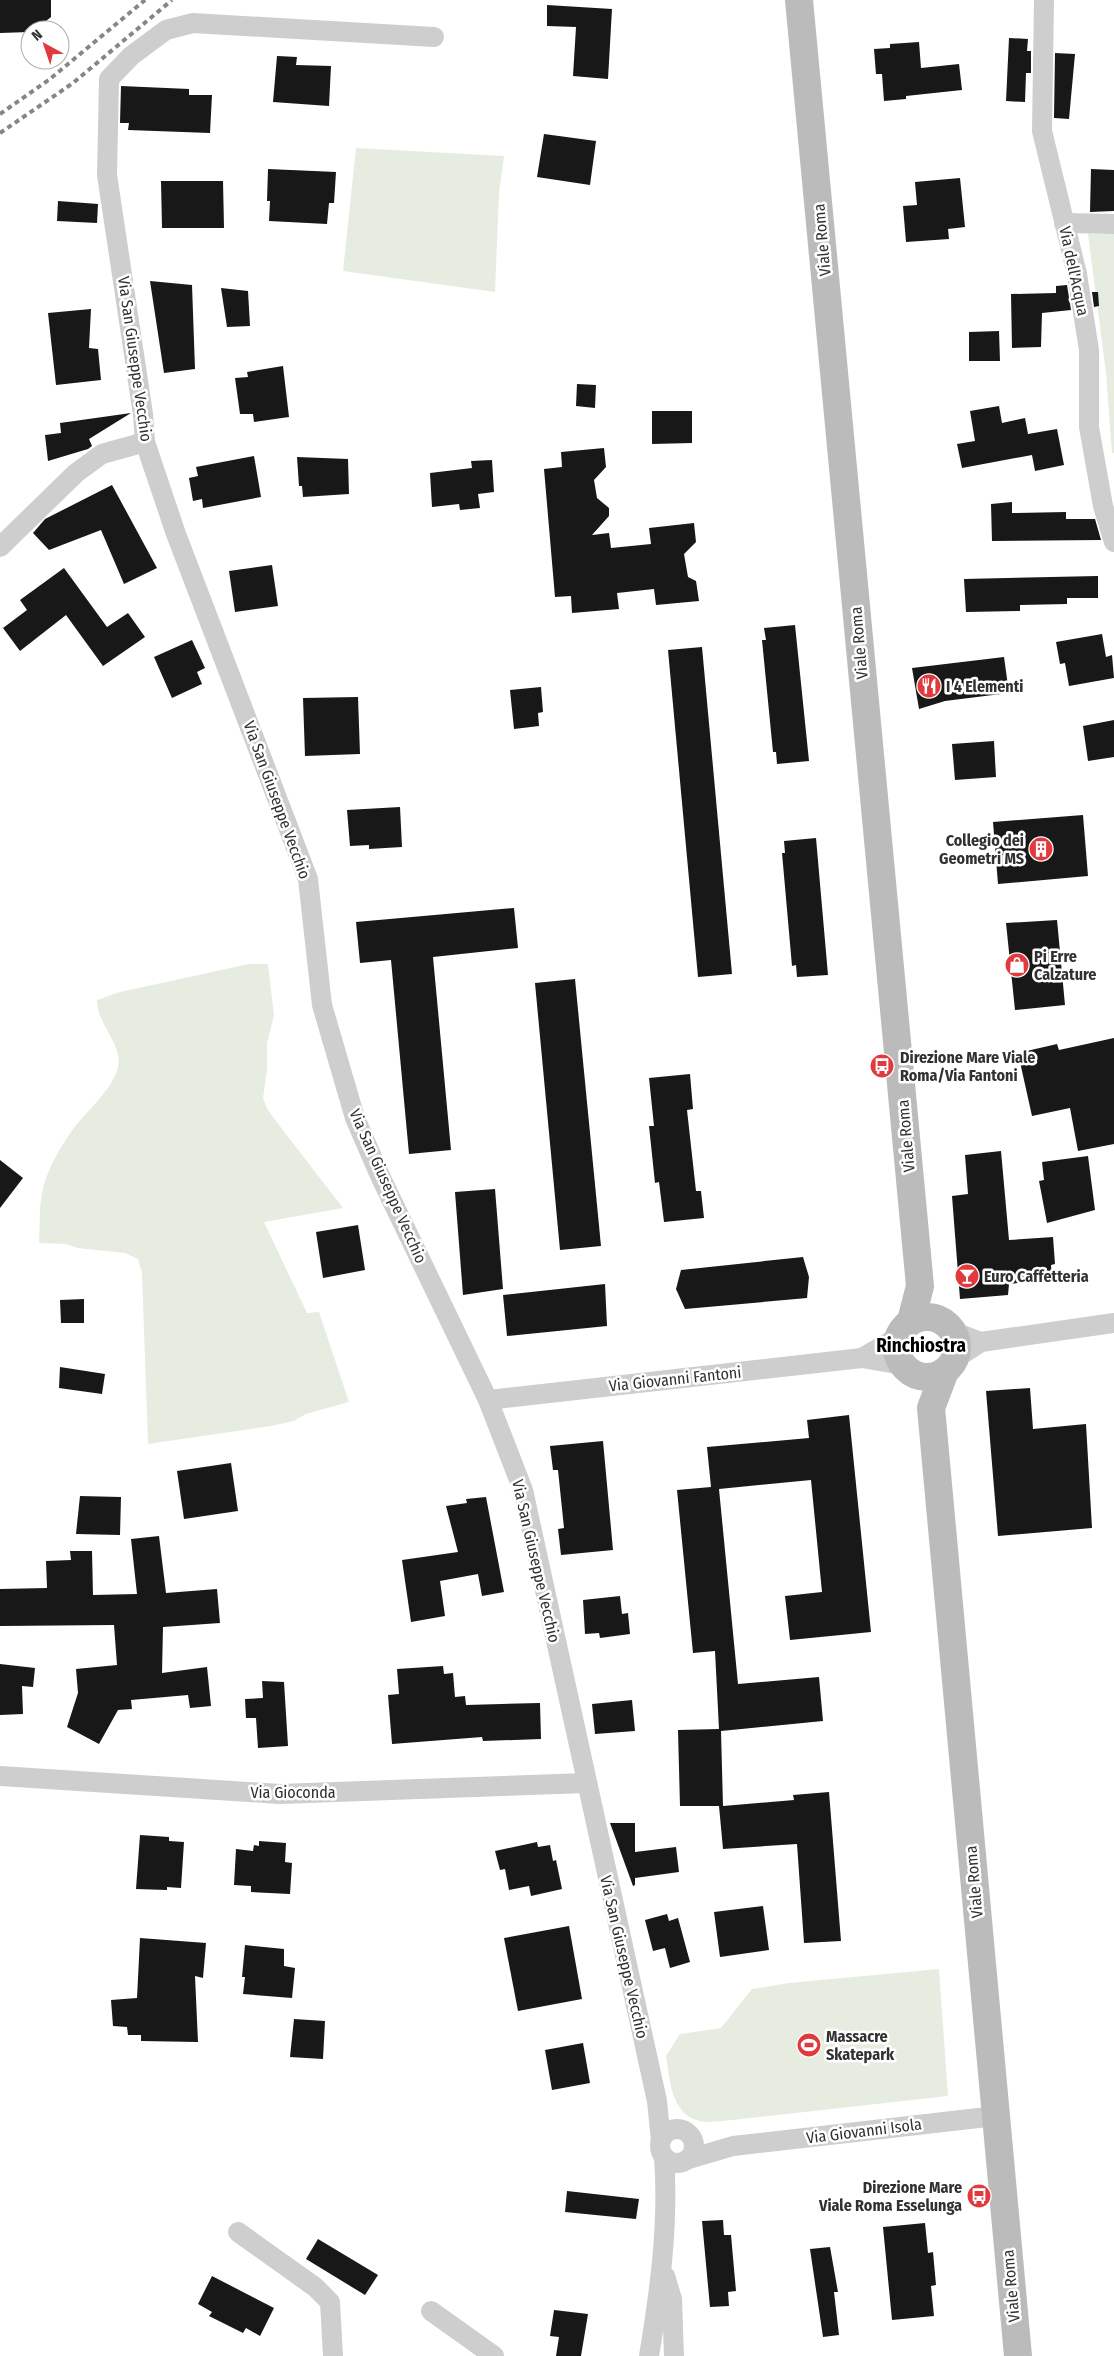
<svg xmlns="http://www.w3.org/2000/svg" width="1114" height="2356" viewBox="0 0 1114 2356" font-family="'Fira Sans Condensed',sans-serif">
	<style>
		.green { fill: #e6ede0 }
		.building { fill: #181818 }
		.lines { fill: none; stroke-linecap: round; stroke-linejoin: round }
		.street { stroke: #cecece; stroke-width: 20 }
		.secondary { stroke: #bbb; stroke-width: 28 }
		.rail { stroke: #868686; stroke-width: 4; stroke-dasharray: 5 4; stroke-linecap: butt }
		.labels { text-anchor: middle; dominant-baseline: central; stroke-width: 5; stroke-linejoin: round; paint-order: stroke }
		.street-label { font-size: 16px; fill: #313131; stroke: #fff }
		.poi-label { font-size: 16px; font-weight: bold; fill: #313131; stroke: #fff; text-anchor: start }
		.quarter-label { font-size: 19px; font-weight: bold; fill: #000; stroke: #fff }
	</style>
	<rect width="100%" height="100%" fill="#fff"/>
	<!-- green -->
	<g class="green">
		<path d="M356 148 504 156 499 192 495 292 343 271Z"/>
		<path d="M1088 234H1114V453H1112L1106 373Z"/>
		<path d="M249 964H268L274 1016 267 1043V1070L263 1098 268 1110 279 1125 343 1208 264 1222 307 1313 319 1312 349 1402 306 1414 294 1421 271 1426 148 1444 142 1273 138 1259 125 1253 78 1248 66 1244 39 1243C40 1227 39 1209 42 1193 46 1172 59 1149 71 1132 84 1113 113 1090 118 1067 123 1044 97 1025 97 1000L120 992Z"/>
		<path d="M939 1969 948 2096 723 2121C716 2121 707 2123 700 2121 671 2115 670 2080 666 2056L680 2034 721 2028 752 1989 789 1983Z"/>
	</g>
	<!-- building -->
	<g class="building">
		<path d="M0 0H51V17L35 30H30V32L0 33Z"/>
		<path d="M547 5 612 9 608 79 573 76 576 27 547 26Z"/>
		<path d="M1009 38 1028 39 1027 51H1031V73H1026L1025 102 1006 101Z"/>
		<path d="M919 42 921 68 959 64 962 90 906 96V99L884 101 882 74H876L874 49 890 48V44Z"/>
		<path d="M1055 53 1075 54 1069 119 1054 118Z"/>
		<path d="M277 56 297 57 296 65 331 66 329 106 273 102Z"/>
		<path d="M121 86 189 89V95H212L210 133 128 130 129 123H120Z"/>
		<path d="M544 134 596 141 590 185 537 177Z"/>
		<path d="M268 169 336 172 334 203H329L327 224 269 221 270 201H267Z"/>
		<path d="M1091 169 1114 170V211L1090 212Z"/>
		<path d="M960 178 965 227 948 229 949 239 906 242 903 206 917 205 915 182Z"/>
		<path d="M161 181H223L224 228H162Z"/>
		<path d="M58 201 98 204 97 223 57 221Z"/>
		<path d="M150 281 192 285 195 369 164 373Z"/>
		<path d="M1067 285 1071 310 1042 313 1041 347 1012 348 1011 294 1056 293V286Z"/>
		<path d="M221 288 248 291 250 326 227 327Z"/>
		<path d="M1092 292H1098L1099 306 1094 307Z"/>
		<path d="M91 309 89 348 98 349 101 380 56 385 48 313Z"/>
		<path d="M999 331 1000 361H969V332Z"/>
		<path d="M283 366 289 417 254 422 253 414H240L235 378 248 377 247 372Z"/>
		<path d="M577 384 596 385 595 408 576 406Z"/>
		<path d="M999 406 1002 423 1025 418 1028 434 1057 429 1064 465 1035 471 1032 455 962 468 957 444 975 441 970 411Z"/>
		<path d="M652 411H692V443L652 444Z"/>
		<path d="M131 413 89 439 92 446 88 449 48 461 45 435 61 433 60 423Z"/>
		<path d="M604 448 606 467 594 480 597 498 609 508V516L592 535 609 533 611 548 651 544 649 528 694 523 696 542 684 554 688 577 696 581 699 601 656 605 654 589 617 593 619 609 572 613 571 596 555 597 544 469 562 467 561 452Z"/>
		<path d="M254 456 261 497 203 508 202 499 193 501 189 478 198 476 196 467Z"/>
		<path d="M297 457 348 459 349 494 303 497 302 486H299Z"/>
		<path d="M492 460 494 492 478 494 480 508 460 510 459 504 432 507 430 473 472 468 471 461Z"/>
		<path d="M112 485 157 568 124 584 101 530 49 550 33 533 45 519Z"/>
		<path d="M1012 502V513L1066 512V519H1095L1101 540 992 541 991 504Z"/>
		<path d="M272 565 278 606 235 612 229 571Z"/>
		<path d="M64 568 107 627 128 613 145 637 103 666 66 615 20 651 3 628 27 610 20 600Z"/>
		<path d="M1098 576V598H1067V604L1020 605V611L966 612 964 579Z"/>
		<path d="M795 625 809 761 777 764 776 752H773L762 640H766L764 628Z"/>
		<path d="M1102 634 1106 657 1112 655 1114 678 1069 686 1065 663 1060 664 1056 642Z"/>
		<path d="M192 640 205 668 197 672 202 684 172 698 154 657Z"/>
		<path d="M702 647 732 974 698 977 668 650Z"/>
		<path d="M1004 657 1009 693 945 701 919 709 912 668Z"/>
		<path d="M541 687 543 712 538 713 539 726 514 729 510 690Z"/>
		<path d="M358 697 360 754 305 756 303 698Z"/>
		<path d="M1114 720V757L1088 761 1083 726Z"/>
		<path d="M994 741 996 777 955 780 952 744Z"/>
		<path d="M400 807 402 847 369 849V845L350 846 347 810Z"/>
		<path d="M1083 815 1088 876 998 884 993 822Z"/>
		<path d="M816 838 828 975 797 977 796 965 792 966 782 853H785L784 841Z"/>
		<path d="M514 908 518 948 433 957 451 1150 409 1154 391 960 360 963 356 922Z"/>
		<path d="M1057 920 1065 1005 1015 1010 1006 923Z"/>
		<path d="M575 979 601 1246 560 1250 535 983Z"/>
		<path d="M1114 1038V1144L1078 1151 1070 1108 1032 1116 1018 1053 1057 1044 1059 1050Z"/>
		<path d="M690 1074 693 1109 687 1110 696 1191H701L704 1218 664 1222 659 1182 655 1183 649 1126H654L649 1078Z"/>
		<path d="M1001 1151 1009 1240 1053 1237 1055 1264 1051 1265 1052 1279 1009 1284 1008 1295 960 1299 952 1196 968 1194 965 1155Z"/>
		<path d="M1088 1156 1095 1210 1047 1223 1039 1181 1044 1180 1042 1162Z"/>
		<path d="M0 1160 23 1178 0 1208Z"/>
		<path d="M495 1189 503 1289 463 1295 455 1192Z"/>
		<path d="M358 1225 365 1270 323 1278 316 1232Z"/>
		<path d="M803 1257 809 1277 807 1298 685 1309 676 1289 681 1270Z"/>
		<path d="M605 1284 607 1326 507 1336 503 1295Z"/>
		<path d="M84 1299V1323H61L60 1300Z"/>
		<path d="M60 1367 105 1374 102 1394 59 1388Z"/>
		<path d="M1030 1388 1033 1429 1086 1424 1092 1528 998 1536 986 1391Z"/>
		<path d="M849 1415 871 1632 790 1640 785 1596 822 1592 811 1480 719 1489 738 1684 819 1677 823 1721 721 1731 723 1806 794 1800 793 1795 829 1792 841 1941 804 1943 797 1844 723 1849 719 1806H680L678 1730 719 1729 715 1651 693 1653 677 1490 711 1487 707 1447 809 1438 807 1420Z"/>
		<path d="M603 1441 613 1550 561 1555 558 1529 564 1528 558 1470H553L550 1446Z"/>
		<path d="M231 1463 238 1511 184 1519 177 1471Z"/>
		<path d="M80 1496 121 1497 120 1535 76 1534Z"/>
		<path d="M486 1497 504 1592 482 1596 478 1574 440 1581 445 1616 411 1622 402 1560 458 1552 446 1506 467 1503 466 1499Z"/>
		<path d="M159 1536 166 1593 217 1589 220 1623 163 1627 162 1673 207 1667 211 1706 190 1708 188 1695 131 1700 132 1709 118 1710 99 1744 67 1727 78 1693 76 1669 117 1665 114 1625 0 1626V1589L47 1588 46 1561 71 1560 70 1551H92L93 1595 137 1594 131 1539Z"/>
		<path d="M620 1596 622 1614 628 1613 630 1634 600 1638 599 1633 585 1634 583 1600Z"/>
		<path d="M0 1664 35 1668 33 1687 22 1686 23 1714 0 1715Z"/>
		<path d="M443 1666 444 1674 453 1673 455 1697 465 1696 466 1705 540 1703 541 1739 483 1741 482 1737 392 1744 388 1695 399 1694 397 1669Z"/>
		<path d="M262 1681 284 1682 288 1746 258 1748 256 1718H246L245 1699 263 1698Z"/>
		<path d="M632 1700 635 1731 595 1734 592 1704Z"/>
		<path d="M610 1823H635V1852L676 1847 679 1872 635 1878V1885L633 1886Z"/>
		<path d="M140 1835 169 1837V1841L184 1842 181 1888 167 1887V1890L136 1889Z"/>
		<path d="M259 1841 286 1843 285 1862 292 1863 290 1894 251 1892V1886L234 1885 236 1849 253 1851 254 1845 259 1846Z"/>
		<path d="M537 1842 538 1847 550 1845 553 1861 556 1860 562 1889 531 1896 529 1886 509 1890 505 1869 500 1870 495 1851Z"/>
		<path d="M763 1906 769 1950 720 1957 714 1912Z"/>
		<path d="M667 1914 669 1921 678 1918 690 1962 670 1968 665 1948 653 1951 645 1920Z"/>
		<path d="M569 1926 582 1999 518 2011 504 1938Z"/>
		<path d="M140 1938 206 1943 203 1978 195 1976 198 2042 141 2041V2035H128L127 2027 113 2026 111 2000 137 1998Z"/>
		<path d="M245 1945 284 1949V1966L295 1968 292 1998 243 1994 245 1977H242Z"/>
		<path d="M294 2019 325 2021 323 2059 290 2057Z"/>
		<path d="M583 2043 590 2083 552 2090 545 2050Z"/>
		<path d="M567 2191 639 2199 636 2219 565 2212Z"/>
		<path d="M723 2220 724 2235H731L736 2291 728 2292 729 2306 710 2307 702 2221Z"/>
		<path d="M925 2223 928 2253 933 2252 936 2285 931 2286 934 2316 892 2320 883 2227Z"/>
		<path d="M318 2239 378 2275 365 2295 306 2259Z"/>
		<path d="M830 2247 838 2292H834L839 2335 823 2337 810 2249Z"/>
		<path d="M212 2276 274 2308 260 2336 246 2328 243 2333 209 2316 212 2312 198 2304Z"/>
		<path d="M554 2310 588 2314 581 2356H556L559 2337 550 2336Z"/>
	</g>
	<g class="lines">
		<!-- street -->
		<g class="street">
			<path d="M1044 0 1042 131 1077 274 1089 350V427L1103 506 1114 542"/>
			<path d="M434 37 193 23 166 30 131 56 109 79 107 175 143 414 145 442 176 534 308 879 322 1005 355 1118 381 1178 488 1400 523 1490 657 2101 661 2141"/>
			<path d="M1064 223 1114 224"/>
			<path d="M0 547 76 473 102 454 145 442"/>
			<path d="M952 1331 981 1342"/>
			<path d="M862 1358 898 1337"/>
			<path d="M953 1360 981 1342 1114 1323"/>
			<path d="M488 1400 862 1358 902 1365"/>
			<path d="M0 1776 280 1794 586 1783"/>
			<circle cx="677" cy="2146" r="17"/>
			<path d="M689 2159 733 2146 996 2116"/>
			<path d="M238 2232 315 2287 330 2302 333 2356"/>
			<path d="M665 2276 672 2299 674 2356"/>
			<path d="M431 2311 494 2356"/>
			<path d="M649 2356C660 2289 669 2224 664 2156"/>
		</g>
		<!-- secondary -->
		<g class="secondary">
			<path d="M799 0 920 1286 911 1321"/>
			<circle cx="927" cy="1347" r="30"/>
			<path d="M945 1371 931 1408 1018 2356"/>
		</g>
		<!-- rail -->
		<g class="rail">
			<path d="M0 114 50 79 145 0"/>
			<path d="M0 133 73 83 172 0"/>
		</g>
	</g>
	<!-- icons -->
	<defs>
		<symbol id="restaurant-disc" viewBox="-11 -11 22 22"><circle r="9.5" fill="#e13a3e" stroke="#fff"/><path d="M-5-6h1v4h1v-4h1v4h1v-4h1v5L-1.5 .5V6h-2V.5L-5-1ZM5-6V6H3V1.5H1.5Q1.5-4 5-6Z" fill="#fff"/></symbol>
		<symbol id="building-disc" viewBox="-11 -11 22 22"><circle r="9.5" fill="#e13a3e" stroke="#fff"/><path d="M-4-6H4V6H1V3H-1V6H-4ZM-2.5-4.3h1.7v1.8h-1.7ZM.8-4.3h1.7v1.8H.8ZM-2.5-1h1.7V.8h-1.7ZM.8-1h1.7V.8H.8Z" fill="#fff"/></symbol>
		<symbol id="shop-disc" viewBox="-11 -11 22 22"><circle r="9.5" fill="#e13a3e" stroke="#fff"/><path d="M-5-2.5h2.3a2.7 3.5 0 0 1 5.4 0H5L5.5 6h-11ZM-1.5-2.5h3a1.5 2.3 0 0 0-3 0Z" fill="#fff"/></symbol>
		<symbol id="bus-disc" viewBox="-11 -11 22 22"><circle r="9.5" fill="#e13a3e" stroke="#fff"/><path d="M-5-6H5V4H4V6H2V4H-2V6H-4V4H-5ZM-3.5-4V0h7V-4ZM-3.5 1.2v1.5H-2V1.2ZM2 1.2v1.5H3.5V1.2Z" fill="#fff"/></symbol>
		<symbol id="bar-disc" viewBox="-11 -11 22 22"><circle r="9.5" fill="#e13a3e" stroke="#fff"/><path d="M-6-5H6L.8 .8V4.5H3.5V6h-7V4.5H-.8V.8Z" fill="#fff"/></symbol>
		<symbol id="stadium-disc" viewBox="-11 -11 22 22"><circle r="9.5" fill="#e13a3e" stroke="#fff"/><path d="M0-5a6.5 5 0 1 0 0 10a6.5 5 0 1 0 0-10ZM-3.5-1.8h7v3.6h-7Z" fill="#fff"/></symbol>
	</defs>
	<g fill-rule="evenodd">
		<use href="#restaurant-disc" x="915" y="672" width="28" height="28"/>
		<use href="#building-disc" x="1027" y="835" width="28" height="28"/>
		<use href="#shop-disc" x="1003" y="951" width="28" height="28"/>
		<use href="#bus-disc" x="868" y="1052" width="28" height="28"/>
		<use href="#bar-disc" x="953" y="1262" width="28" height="28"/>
		<use href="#stadium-disc" x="795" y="2031" width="28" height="28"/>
		<use href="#bus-disc" x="965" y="2182" width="28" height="28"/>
	</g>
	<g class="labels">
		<!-- street labels -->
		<g class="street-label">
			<text transform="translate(822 240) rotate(-95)">Viale Roma</text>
			<text transform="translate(1074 271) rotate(78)">Via dell'Acqua</text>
			<text transform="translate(135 359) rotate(82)">Via San Giuseppe Vecchio</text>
			<text transform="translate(859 643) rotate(-95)">Viale Roma</text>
			<text transform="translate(277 800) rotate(70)">Via San Giuseppe Vecchio</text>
			<text transform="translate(906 1136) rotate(-95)">Viale Roma</text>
			<text transform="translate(388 1186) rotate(66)">Via San Giuseppe Vecchio</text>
			<text transform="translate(675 1379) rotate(-6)">Via Giovanni Fantoni</text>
			<text transform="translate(536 1561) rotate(77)">Via San Giuseppe Vecchio</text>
			<text x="293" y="1792">Via Gioconda</text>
			<text transform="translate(974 1882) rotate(-95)">Viale Roma</text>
			<text transform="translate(624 1957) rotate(77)">Via San Giuseppe Vecchio</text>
			<text transform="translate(864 2131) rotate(-7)">Via Giovanni Isola</text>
			<text transform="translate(1011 2286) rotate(-95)">Viale Roma</text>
		</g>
		<!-- poi labels -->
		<g class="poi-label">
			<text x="946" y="686">I 4 Elementi</text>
			<text x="1024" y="840" text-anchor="end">Collegio dei<tspan x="1024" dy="18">Geometri MS</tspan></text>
			<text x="1034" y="956">Pi Erre<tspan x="1034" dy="18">Calzature</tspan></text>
			<text x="900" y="1057">Direzione Mare Viale<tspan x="900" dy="18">Roma/Via Fantoni</tspan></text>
			<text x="984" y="1276">Euro Caffetteria</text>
			<text x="826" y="2036">Massacre<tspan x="826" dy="18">Skatepark</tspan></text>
			<text x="962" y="2187" text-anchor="end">Direzione Mare<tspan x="962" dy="18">Viale Roma Esselunga</tspan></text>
		</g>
		<!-- quarter labels -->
		<g class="quarter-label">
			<text x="921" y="1345">Rinchiostra</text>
		</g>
	</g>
	<!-- north arrow -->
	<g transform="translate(45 45) rotate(320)"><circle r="24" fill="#ffffff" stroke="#adadad"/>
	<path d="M0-4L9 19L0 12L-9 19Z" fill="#e13a3e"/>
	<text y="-8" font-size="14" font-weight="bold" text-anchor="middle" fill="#313131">N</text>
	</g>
</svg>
